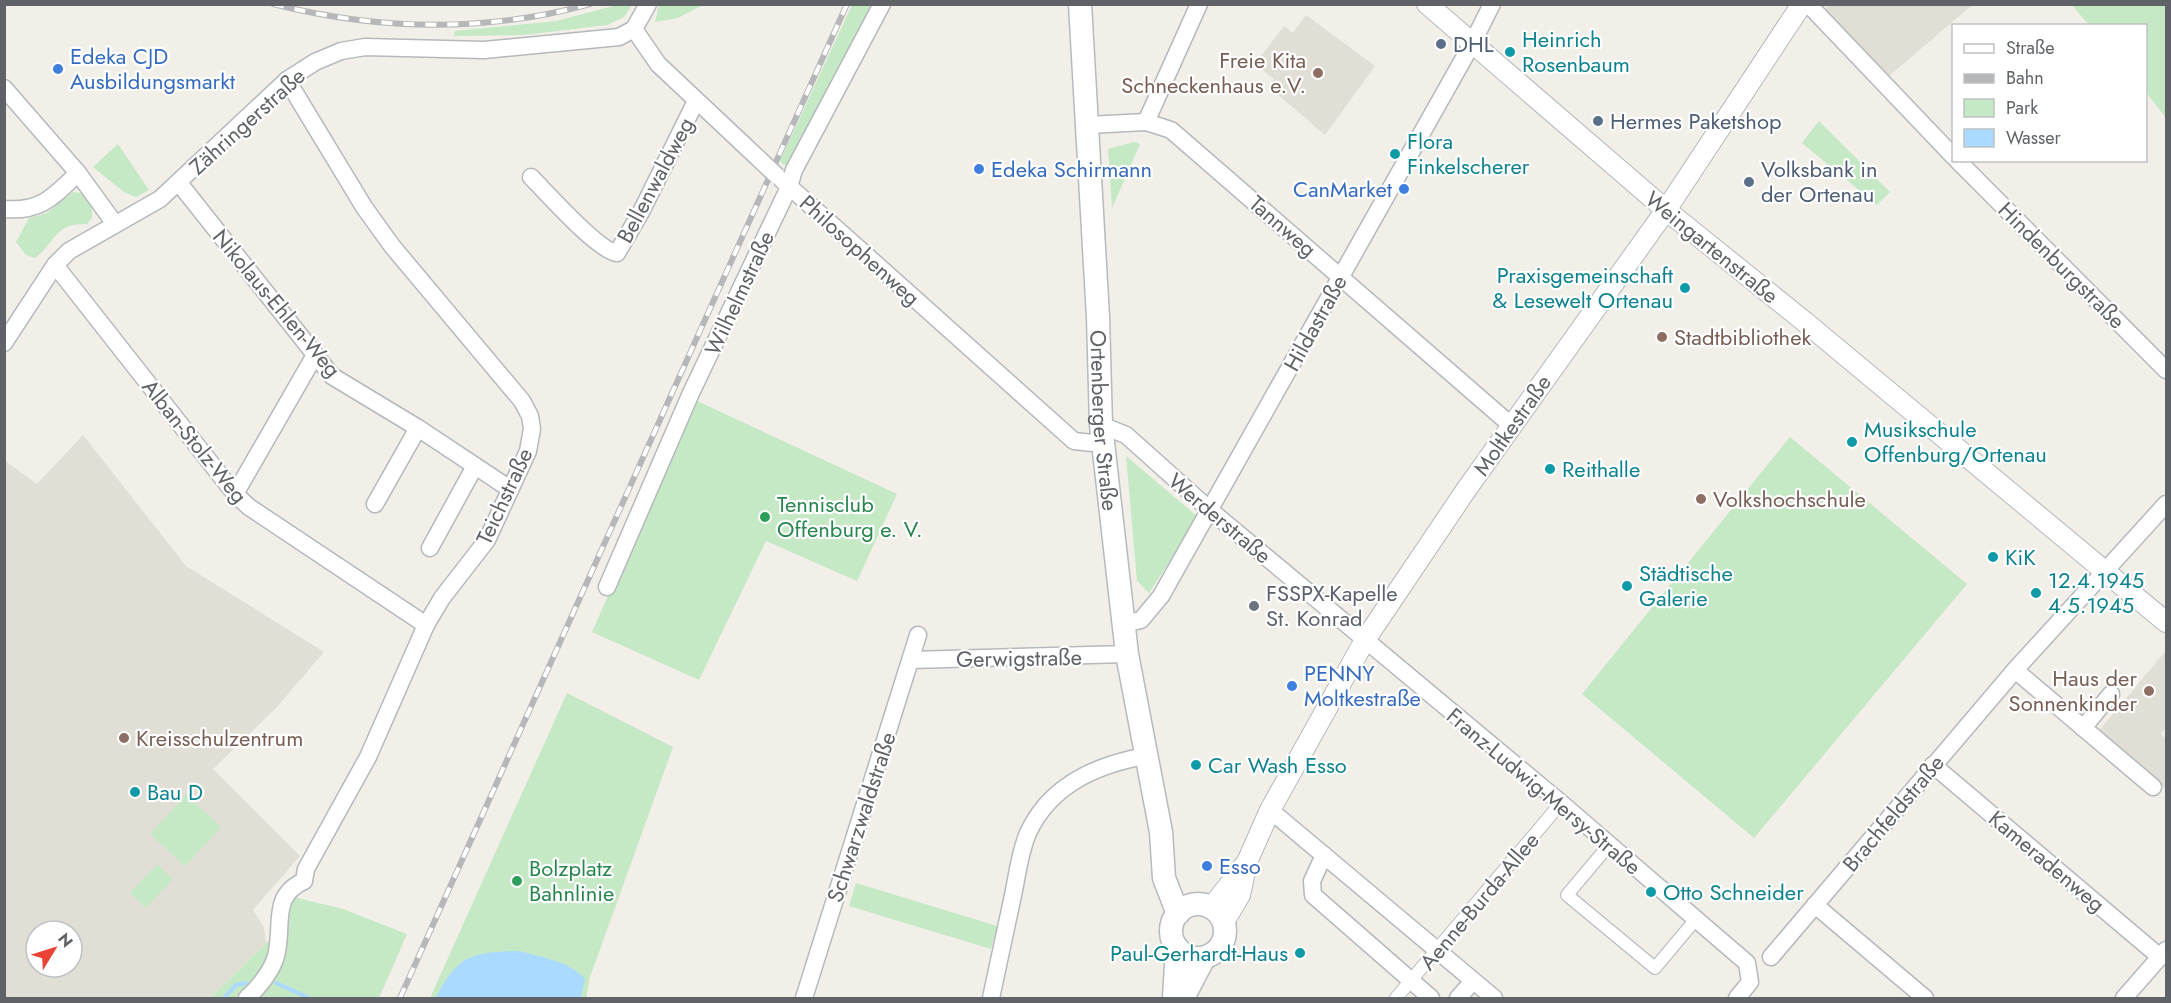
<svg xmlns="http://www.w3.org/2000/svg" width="2171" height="1003" viewBox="0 0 2171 1003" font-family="Jost,sans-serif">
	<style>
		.education { fill: #e1ded6; fill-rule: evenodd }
		.green { fill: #c5e8c5 }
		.water { fill: #aadaff }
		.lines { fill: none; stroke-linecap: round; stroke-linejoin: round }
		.stream { stroke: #aadaff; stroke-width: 4 }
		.pedestrian-casing { stroke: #b5b8bc; stroke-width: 14 }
		.minor-casing { stroke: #b5b8bc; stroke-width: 19 }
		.tertiary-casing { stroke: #b5b8bc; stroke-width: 22 }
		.secondary-casing { stroke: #b6babf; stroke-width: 25 }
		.pedestrian { stroke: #fff; stroke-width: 12 }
		.minor { stroke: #fff; stroke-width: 16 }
		.tertiary { stroke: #fff; stroke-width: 20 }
		.secondary { stroke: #fff; stroke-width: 22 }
		.rail-casing { stroke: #b6b7b8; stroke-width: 6 }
		.rail { stroke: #fff; stroke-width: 4; stroke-dasharray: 11; stroke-linecap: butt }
		.minor-bridge-casing { stroke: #b5b8bc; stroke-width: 19; stroke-linecap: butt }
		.minor-bridge { stroke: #fff; stroke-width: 16 }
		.service-dot { fill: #5c6f8a; stroke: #fff; stroke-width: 2 }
		.culture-dot { fill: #0f9aa8; stroke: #fff; stroke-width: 2 }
		.shop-dot { fill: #3f7fe0; stroke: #fff; stroke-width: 2 }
		.education-dot { fill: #8d6e63; stroke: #fff; stroke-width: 2 }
		.leisure-dot { fill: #2e9e5b; stroke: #fff; stroke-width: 2 }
		.worship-dot { fill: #6b7280; stroke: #fff; stroke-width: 2 }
		.labels { text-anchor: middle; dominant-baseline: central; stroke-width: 4.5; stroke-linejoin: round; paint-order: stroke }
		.culture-label { font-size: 22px; fill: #0d838f; stroke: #fff; text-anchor: start }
		.service-label { font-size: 22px; fill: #4e5e75; stroke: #fff; text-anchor: start }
		.shop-label { font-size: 22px; fill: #366cbe; stroke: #fff; text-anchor: start }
		.education-label { font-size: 22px; fill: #785e54; stroke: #fff; text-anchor: start }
		.street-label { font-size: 22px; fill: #5f6368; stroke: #fff }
		.leisure-label { font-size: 22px; fill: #27864d; stroke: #fff; text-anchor: start }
		.worship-label { font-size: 22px; fill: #5b616d; stroke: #fff; text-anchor: start }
	</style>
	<rect width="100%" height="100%" fill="#f1efe8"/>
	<!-- education -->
	<g class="education">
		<path d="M1828 5V4L1972 5 1889 76 1825 10Z"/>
		<path d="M1306 15 1375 66 1325 135 1268 86 1274 79 1255 64 1284 26 1293 33Z"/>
		<path d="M83 435 186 566 324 652 276 708 213 769 300 856 253 910 264 927 266 943 210 998H5L4 460 37 484ZM36 931H72V967H36Z"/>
		<path d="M2164 653 2166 656V727L2161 734 2166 739V789L2098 732Z"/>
	</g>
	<!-- green -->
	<g class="green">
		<path d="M621 4 632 5 624 17 607 25 524 35 454 36 455 31 556 21Z"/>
		<path d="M659 5V4L703 5 678 18 655 22Z"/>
		<path d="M852 5H873L788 165H784L780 161Z"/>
		<path d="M2072 5H2166V118L2146 92V26L2089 25Z"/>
		<path d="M1819 121 1890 192 1877 205 1802 143Z"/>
		<path d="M1134 142 1140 144 1112 208 1108 149Z"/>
		<path d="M118 144 149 190 136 197 124 192 93 167Z"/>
		<path d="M73 192C88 192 93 205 92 218L87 224C53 223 56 243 35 258L26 255 16 242 29 218 47 213Z"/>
		<path d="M695 400 897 494 857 581 766 541 699 680 592 632Z"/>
		<path d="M1790 437 1967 584 1754 838 1582 694Z"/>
		<path d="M1126 456 1198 517 1149 593 1137 581Z"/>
		<path d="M567 693 673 747 590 977 586 998H430Z"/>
		<path d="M186 795 221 827 185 866 150 834Z"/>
		<path d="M157 864 173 879 146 908 130 893Z"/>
		<path d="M856 883 997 926 991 949 849 906Z"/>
		<path d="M293 897 343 909 407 934 379 998H256L285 942Z"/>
		<path d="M271 938 269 961 240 998H210Z"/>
	</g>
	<!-- water -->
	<path class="water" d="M520 951C543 958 569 961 585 979L581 998H436C457 954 474 952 520 951Z"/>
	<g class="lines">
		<!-- stream -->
		<g class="stream">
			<path d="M276 983 309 998"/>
			<path d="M224 998 236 985 246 983"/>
		</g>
		<defs>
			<g id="pedestrian">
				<path d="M1609 845 1567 895 1655 968 1696 919"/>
				<path d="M1396 998 1561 803"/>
			</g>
			<g id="minor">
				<path d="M1808 4 1954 157"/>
				<path d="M634 29 658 64 742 143"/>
				<path d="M4 88 78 173 115 224"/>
				<path d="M1146 122 1199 4"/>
				<path d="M1087 125 1146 122 1171 130 1512 426"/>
				<path d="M1957 160 2166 370"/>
				<path d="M531 177C547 193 598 251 617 253L641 212 696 101"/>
				<path d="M782 180 1074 441 1103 444"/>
				<path d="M179 183 332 376 418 428 510 489"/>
				<path d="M4 209C41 212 53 197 78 173"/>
				<path d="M55 265 235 494 249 507 426 625"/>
				<path d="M4 343 55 265 69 251 160 199 287 80 315 62 341 51 365 47 484 50 619 37 634 29 648 4"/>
				<path d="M1101 425 1126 435 1211 511 1561 803 1747 963 1750 982 1737 998"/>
				<path d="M235 494 315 355"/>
				<path d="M375 504 418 428"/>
				<path d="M430 548 475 466"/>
				<path d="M607 587 691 393 789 187 794 170 882 4"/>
				<path d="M1123 624 1141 620 1161 596 1473 42 1492 4"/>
				<path d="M911 660 1127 654"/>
				<path d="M2015 670 2153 787"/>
				<path d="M2083 728 2111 694"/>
				<path d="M1933 765 2160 957"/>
				<path d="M1270 810 1494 998"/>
				<path d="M1324 855 1312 881 1313 895 1431 998"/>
				<path d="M1815 905 1925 998"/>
				<path d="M1771 957 2015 670 2166 504"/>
				<path d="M247 998C258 988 272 971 276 956 284 926 270 896 304 881L306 869 368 757 426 625 442 598 487 540 528 451 532 429 530 416 522 401 392 246 364 207 287 80"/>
				<path d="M804 998 918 635"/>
				<path d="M991 998C998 966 1005 933 1012 900 1017 878 1019 854 1028 833 1050 785 1096 765 1145 756"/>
				<path d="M1458 998 1473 981"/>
				<path d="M2124 998 2166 950"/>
			</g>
			<g id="tertiary">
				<path d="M1427 4 1666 210 1805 322 2166 622"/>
				<path d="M1211 908 1247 862 1270 810 1365 640 1466 490 1666 210 1802 4"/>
				<path d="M1224 922 1240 895 1246 867"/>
			</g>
			<g id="secondary">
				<path id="s1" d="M1080 4 1098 317 1101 425 1127 654 1161 832 1164 878 1178 914"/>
				<circle cx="1198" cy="931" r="27"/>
				<path d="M1174 998 1177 948"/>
				<path d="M1183 998 1204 958"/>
			</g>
		</defs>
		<!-- pedestrian casing -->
		<use href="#pedestrian" class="pedestrian-casing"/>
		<!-- minor casing -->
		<use href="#minor" class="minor-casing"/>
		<!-- tertiary casing -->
		<use href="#tertiary" class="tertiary-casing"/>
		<!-- secondary casing -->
		<use href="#secondary" class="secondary-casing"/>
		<!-- pedestrian -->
		<use href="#pedestrian" class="pedestrian"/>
		<!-- minor -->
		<use href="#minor" class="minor"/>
		<!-- tertiary -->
		<use href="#tertiary" class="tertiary"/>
		<!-- secondary -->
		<use href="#secondary" class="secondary"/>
		<defs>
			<g id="rail">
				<path d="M273 4C377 30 485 33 590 4"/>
				<path d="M400 998 847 4"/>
			</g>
		</defs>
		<!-- rail casing -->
		<use href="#rail" class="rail-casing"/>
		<!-- rail -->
		<use href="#rail" class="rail"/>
		<defs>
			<path id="minor-bridge" d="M742 143 777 176"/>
		</defs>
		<!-- minor-bridge casing -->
		<use href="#minor-bridge" class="minor-bridge-casing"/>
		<!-- minor-bridge -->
		<use href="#minor-bridge" class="minor-bridge"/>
	</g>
	<!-- markers -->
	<g class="service-dot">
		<circle cx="1441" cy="44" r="6"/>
		<circle cx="1598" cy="121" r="6"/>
		<circle cx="1749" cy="182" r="6"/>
	</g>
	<g class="culture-dot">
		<circle cx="1510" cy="52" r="6"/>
		<circle cx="1395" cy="154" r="6"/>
		<circle cx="1685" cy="288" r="6"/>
		<circle cx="1852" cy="442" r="6"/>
		<circle cx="1550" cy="469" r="6"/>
		<circle cx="1993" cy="557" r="6"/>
		<circle cx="1627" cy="586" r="6"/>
		<circle cx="2036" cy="593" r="6"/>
		<circle cx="1196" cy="765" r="6"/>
		<circle cx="135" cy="792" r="6"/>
		<circle cx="1651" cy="892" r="6"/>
		<circle cx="1300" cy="953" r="6"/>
	</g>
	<g class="shop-dot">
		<circle cx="58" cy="69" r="6"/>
		<circle cx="979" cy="169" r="6"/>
		<circle cx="1404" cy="189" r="6"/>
		<circle cx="1292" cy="686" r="6"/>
		<circle cx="1207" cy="866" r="6"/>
	</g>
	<g class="education-dot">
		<circle cx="1318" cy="73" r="6"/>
		<circle cx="1662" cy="337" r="6"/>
		<circle cx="1701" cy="499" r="6"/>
		<circle cx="2149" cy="691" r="6"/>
		<circle cx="124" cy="738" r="6"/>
	</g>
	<g class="leisure-dot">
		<circle cx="765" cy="517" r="6"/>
		<circle cx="517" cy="881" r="6"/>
	</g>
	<circle class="worship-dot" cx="1254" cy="606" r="6"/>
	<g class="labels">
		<!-- culture labels -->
		<g class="culture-label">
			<text x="1522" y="39">Heinrich<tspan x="1522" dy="25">Rosenbaum</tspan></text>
			<text x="1407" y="141">Flora<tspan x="1407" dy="25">Finkelscherer</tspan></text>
			<text x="1673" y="275" text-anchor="end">Praxisgemeinschaft<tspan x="1673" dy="25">&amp; Lesewelt Ortenau</tspan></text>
			<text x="1864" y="429">Musikschule<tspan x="1864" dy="25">Offenburg/Ortenau</tspan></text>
			<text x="1562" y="469">Reithalle</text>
			<text x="2005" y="557">KiK</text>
			<text x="1639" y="573">Städtische<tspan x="1639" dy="25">Galerie</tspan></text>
			<text x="2048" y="580">12.4.1945<tspan x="2048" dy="25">4.5.1945</tspan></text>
			<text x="1208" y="765">Car Wash Esso</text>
			<text x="147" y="792">Bau D</text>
			<text x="1663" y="892">Otto Schneider</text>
			<text x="1288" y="953" text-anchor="end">Paul-Gerhardt-Haus</text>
		</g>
		<!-- service labels -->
		<g class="service-label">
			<text x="1453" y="44">DHL</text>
			<text x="1610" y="121">Hermes Paketshop</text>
			<text x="1761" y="169">Volksbank in<tspan x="1761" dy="25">der Ortenau</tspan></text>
		</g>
		<!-- shop labels -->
		<g class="shop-label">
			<text x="70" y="56">Edeka CJD<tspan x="70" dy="25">Ausbildungsmarkt</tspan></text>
			<text x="991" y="169">Edeka Schirmann</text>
			<text x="1392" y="189" text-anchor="end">CanMarket</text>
			<text x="1304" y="673">PENNY<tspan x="1304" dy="25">Moltkestraße</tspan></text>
			<text x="1219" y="866">Esso</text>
		</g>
		<!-- education labels -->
		<g class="education-label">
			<text x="1306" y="60" text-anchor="end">Freie Kita<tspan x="1306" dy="25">Schneckenhaus e.V.</tspan></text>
			<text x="1674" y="337">Stadtbibliothek</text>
			<text x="1713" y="499">Volkshochschule</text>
			<text x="2137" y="678" text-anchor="end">Haus der<tspan x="2137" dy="25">Sonnenkinder</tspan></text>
			<text x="136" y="738">Kreisschulzentrum</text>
		</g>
		<!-- street labels -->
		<g class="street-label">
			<text transform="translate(247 121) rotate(-42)">Zähringerstraße</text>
			<text transform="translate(655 180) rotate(-62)">Bellenwaldweg</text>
			<text transform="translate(1283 226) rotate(41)">Tannweg</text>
			<text transform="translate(1712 247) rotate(39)">Weingartenstraße</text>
			<text transform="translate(860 250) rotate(42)">Philosophenweg</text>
			<text transform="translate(2062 265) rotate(45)">Hindenburgstraße</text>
			<text transform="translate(739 293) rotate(-65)">Wilhelmstraße</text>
			<text transform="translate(277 303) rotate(50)">Nikolaus-Ehlen-Weg</text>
			<text transform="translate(1315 323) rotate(-61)">Hildastraße</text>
			<text stroke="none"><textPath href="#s1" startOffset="417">Ortenberger Straße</textPath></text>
			<text transform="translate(1512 425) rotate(-55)">Moltkestraße</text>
			<text transform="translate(195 441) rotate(51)">Alban-Stolz-Weg</text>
			<text transform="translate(504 496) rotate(-65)">Teichstraße</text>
			<text transform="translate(1220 518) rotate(40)">Werderstraße</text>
			<text transform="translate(1019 658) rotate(-1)">Gerwigstraße</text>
			<text transform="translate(1544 791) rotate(40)">Franz-Ludwig-Mersy-Straße</text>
			<text transform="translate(1893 813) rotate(-50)">Brachfeldstraße</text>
			<text transform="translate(861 817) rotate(-72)">Schwarzwaldstraße</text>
			<text transform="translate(2047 861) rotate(40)">Kameradenweg</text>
			<text transform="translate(1479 901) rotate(-50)">Aenne-Burda-Allee</text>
		</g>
		<!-- leisure labels -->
		<g class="leisure-label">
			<text x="777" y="504">Tennisclub<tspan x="777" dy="25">Offenburg e. V.</tspan></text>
			<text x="529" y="868">Bolzplatz<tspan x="529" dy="25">Bahnlinie</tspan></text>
		</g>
		<!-- worship labels -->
		<g class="worship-label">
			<text x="1266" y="593">FSSPX-Kapelle<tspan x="1266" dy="25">St. Konrad</tspan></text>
		</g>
	</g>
	<!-- border -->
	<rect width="2171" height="1003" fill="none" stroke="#5f6368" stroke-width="12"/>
	<!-- legend -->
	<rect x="1952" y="24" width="195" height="138" fill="#ffffff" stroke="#bfc1c3" stroke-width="1.5"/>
	<rect x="1964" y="44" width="30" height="9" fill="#ffffff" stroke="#bfc1c3" stroke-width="1.5"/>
	<text x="2006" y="54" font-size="18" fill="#5f6368">Straße</text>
	<rect x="1964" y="74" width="30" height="9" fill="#b6b7b8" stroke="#bfc1c3" stroke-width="1.5"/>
	<text x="2006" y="84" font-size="18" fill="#5f6368">Bahn</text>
	<rect x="1964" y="99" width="30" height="18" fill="#c5e8c5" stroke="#bfc1c3" stroke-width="1.5"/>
	<text x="2006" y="114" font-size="18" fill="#5f6368">Park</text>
	<rect x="1964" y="129" width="30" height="18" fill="#aadaff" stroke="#bfc1c3" stroke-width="1.5"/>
	<text x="2006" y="144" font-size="18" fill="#5f6368">Wasser</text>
	<!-- north arrow -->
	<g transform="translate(54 949) rotate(52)"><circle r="28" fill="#ffffff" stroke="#bfc1c3" stroke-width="1.5"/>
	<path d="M0-4.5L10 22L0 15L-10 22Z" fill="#ea4335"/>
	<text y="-9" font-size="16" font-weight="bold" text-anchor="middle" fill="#5f6368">N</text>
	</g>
</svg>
